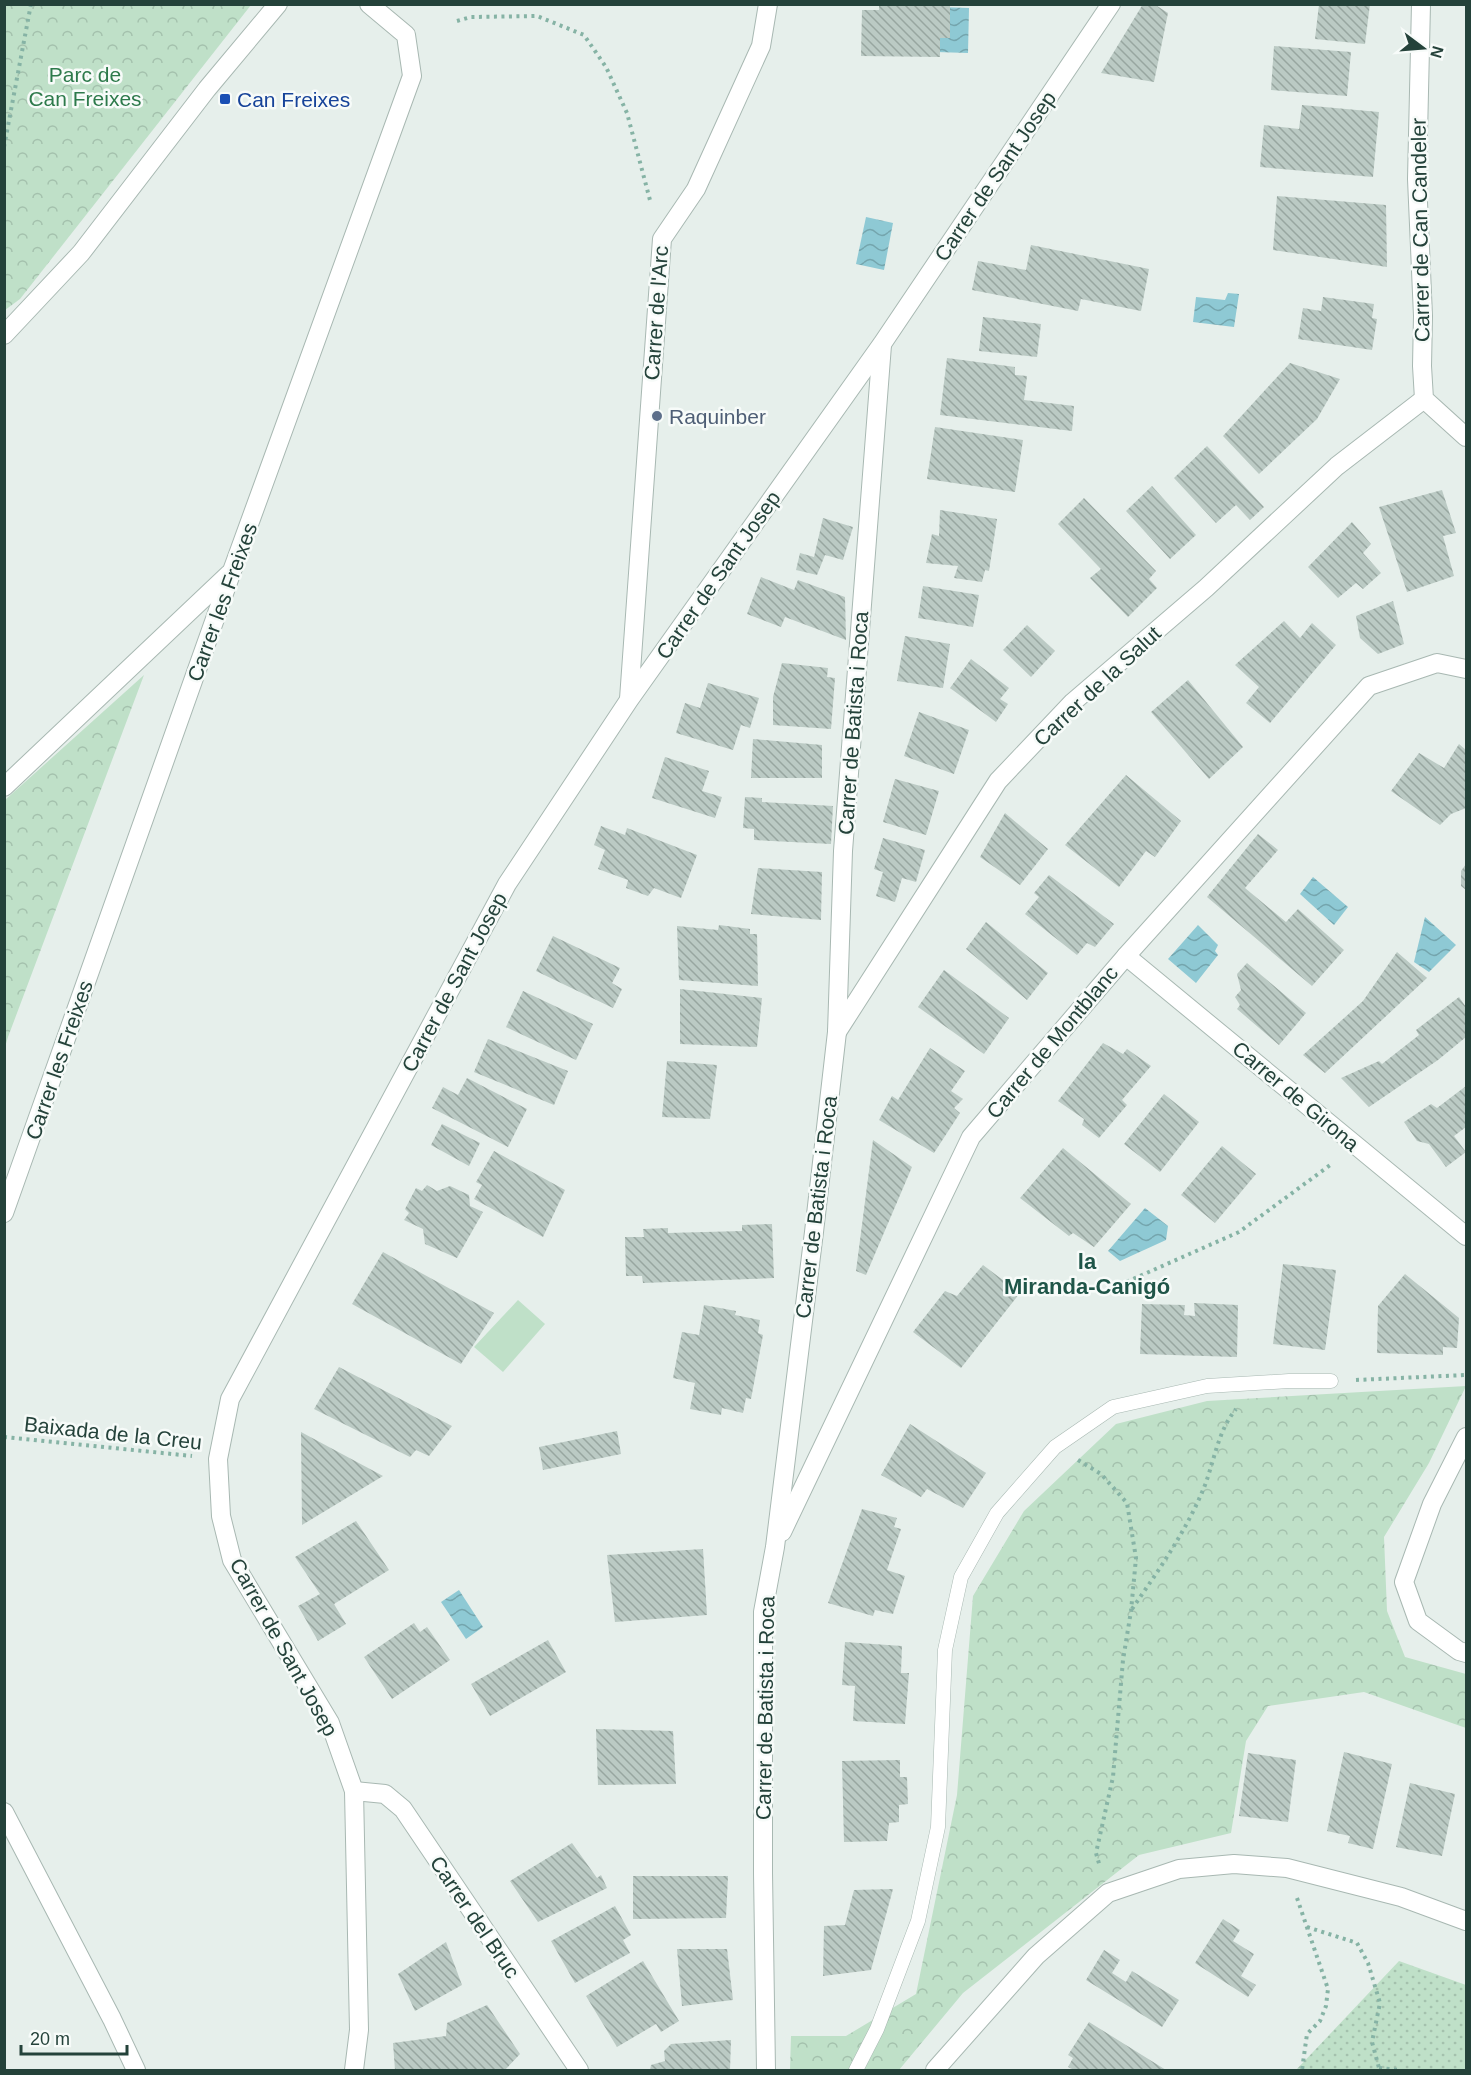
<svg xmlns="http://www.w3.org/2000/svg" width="1471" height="2075" viewBox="0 0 1471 2075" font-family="Helvetica,sans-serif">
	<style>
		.grass { fill: url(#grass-dots) }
		.forest { fill: url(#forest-crowns) }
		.pitch { fill: #bfe0c8 }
		.water { fill: url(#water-waves) }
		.building { fill: url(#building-back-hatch) }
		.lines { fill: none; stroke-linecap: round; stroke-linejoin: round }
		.service-casing { stroke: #a8b8b2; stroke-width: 15 }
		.minor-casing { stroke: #a8b8b2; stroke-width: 20 }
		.path { stroke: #86b3a5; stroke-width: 4; stroke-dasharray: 3 4.5; stroke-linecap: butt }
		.service { stroke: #fff; stroke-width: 14 }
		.minor { stroke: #fff; stroke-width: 18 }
		.transit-dot { fill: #1a4fb4; stroke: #f7fbf9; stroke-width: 2 }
		.service-dot { fill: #5c6f8a; stroke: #f7fbf9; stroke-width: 2 }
		.labels { text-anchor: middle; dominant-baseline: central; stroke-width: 5; stroke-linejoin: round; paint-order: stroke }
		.park-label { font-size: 21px; fill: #2d7a4b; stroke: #f7fbf9 }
		.transit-label { font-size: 21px; fill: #164399; stroke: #f7fbf9; text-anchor: start }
		.street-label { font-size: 21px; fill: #24423a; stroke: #f7fbf9 }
		.service-label { font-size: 21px; fill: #4e5e75; stroke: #f7fbf9; text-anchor: start }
		.neighbourhood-label { font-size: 22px; font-weight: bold; fill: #1f5548; stroke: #f7fbf9 }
	</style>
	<defs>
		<pattern id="grass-dots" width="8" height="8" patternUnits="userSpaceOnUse" patternTransform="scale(1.5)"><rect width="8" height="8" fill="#bfe0c8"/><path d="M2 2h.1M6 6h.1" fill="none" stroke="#a4c1ad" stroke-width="1.8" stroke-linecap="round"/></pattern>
		<pattern id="forest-crowns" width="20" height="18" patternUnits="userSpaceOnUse" patternTransform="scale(1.5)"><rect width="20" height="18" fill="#bfe0c8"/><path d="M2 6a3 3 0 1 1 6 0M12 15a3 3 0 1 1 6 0" fill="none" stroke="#a4c1ad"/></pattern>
		<pattern id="water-waves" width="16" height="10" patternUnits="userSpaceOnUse" patternTransform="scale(1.5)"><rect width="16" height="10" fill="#8ec9d4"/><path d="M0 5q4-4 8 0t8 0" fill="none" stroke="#74a5ad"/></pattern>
		<pattern id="building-back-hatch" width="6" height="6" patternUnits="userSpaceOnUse" patternTransform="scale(1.5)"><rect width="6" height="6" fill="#bbcac4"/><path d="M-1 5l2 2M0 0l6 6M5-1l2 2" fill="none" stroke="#98a6a0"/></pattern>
	</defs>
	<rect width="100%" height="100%" fill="#e6efeb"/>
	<!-- grass -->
	<path class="grass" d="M1399 1961 1466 1985V2070H1296Z"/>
	<!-- forest -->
	<g class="forest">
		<path d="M5 4 251 5 20 299 5 310Z"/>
		<path d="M144 675 8 1037 5 1047V800Z"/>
		<path d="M1466 1386 1429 1463 1384 1537 1387 1611 1405 1657 1466 1674V1728L1364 1692 1268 1706 1246 1741 1231 1833 1139 1855 963 1993 899 2070H790L791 2036H846L916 1994 957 1795 973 1596 1024 1511 1116 1424 1207 1401Z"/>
	</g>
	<!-- pitch -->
	<path class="pitch" d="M518 1300 545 1324 503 1372 474 1347Z"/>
	<!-- water -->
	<g class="water">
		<path d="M938 7 969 8 968 53 936 52Z"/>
		<path d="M866 217 893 223 884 270 856 264Z"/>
		<path d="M1228 293 1239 294 1234 327 1193 322 1196 297 1225 300Z"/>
		<path d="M1313 877 1348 907 1334 925 1300 894Z"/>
		<path d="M1425 917 1456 945 1429 972 1414 962Z"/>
		<path d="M1198 925 1218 945 1215 951 1218 955 1196 983 1168 959Z"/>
		<path d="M1145 1208 1168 1226 1166 1240 1120 1261 1108 1251Z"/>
		<path d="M459 1590 483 1627 466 1639 441 1602Z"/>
	</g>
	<!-- building -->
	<g class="building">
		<path d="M879 4H950V38H940V57L861 56 862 10H879Z"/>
		<path d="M1143 4H1154L1168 13 1154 82 1101 73Z"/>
		<path d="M1319 4H1370L1365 44 1315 39Z"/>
		<path d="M1274 46 1351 52 1347 96 1271 90Z"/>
		<path d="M1302 105 1379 112 1373 177 1260 167 1264 125 1299 129Z"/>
		<path d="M1277 196 1386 205 1387 267 1273 250Z"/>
		<path d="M1031 245 1149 269 1141 311 1081 299 1078 311 972 290 978 261 1026 270Z"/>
		<path d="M1323 297 1374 304 1372 318 1377 319 1372 350 1298 339 1303 308 1321 311Z"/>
		<path d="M983 317 1041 324 1037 357 979 351Z"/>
		<path d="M947 358 1015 367V375L1027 376 1024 400 1074 406 1072 431 940 415Z"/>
		<path d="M1290 363 1340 379 1317 419 1259 474 1223 436Z"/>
		<path d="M935 427 1023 440 1015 492 927 479Z"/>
		<path d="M1207 446 1264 507 1250 520 1236 505 1216 523 1174 478Z"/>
		<path d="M1152 486 1196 535 1170 559 1126 511Z"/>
		<path d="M1442 490 1456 533 1443 536 1454 576 1407 592 1379 507Z"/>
		<path d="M1084 498 1156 571 1149 579 1157 588 1128 617 1090 578 1101 569 1058 524Z"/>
		<path d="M940 510 997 519 989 571 985 570 982 582 954 578 958 566 926 563 932 534 939 536Z"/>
		<path d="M823 518 853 527 843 560 825 555 817 575 796 570 800 553 814 557Z"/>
		<path d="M1352 522 1371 544 1363 553 1381 573 1363 589 1356 583 1338 598 1308 567Z"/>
		<path d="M761 577 794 590 798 580 845 597 846 640 785 617 781 627 747 614Z"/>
		<path d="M923 586 979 595 973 627 918 618Z"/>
		<path d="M1393 601 1404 644 1378 654 1360 638 1356 616Z"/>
		<path d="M1284 621 1300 638 1312 623 1336 645 1270 723 1246 703 1259 687 1235 665Z"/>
		<path d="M1027 625 1055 651 1031 677 1003 650Z"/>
		<path d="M905 636 950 644 943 688 897 681Z"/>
		<path d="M971 659 1009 688 1000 699 1008 704 996 722 950 688Z"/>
		<path d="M782 663 828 668 827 677 835 678 831 729 773 725V697Z"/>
		<path d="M1188 680 1243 747 1209 779 1151 712Z"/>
		<path d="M708 683 759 698 750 728 741 725 733 750 676 733 685 703 700 708Z"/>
		<path d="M919 712 969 730 954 774 904 756Z"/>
		<path d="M753 739 822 745V778H751Z"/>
		<path d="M1459 744 1466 750V808L1451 814 1440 825 1391 791 1419 753 1444 768Z"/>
		<path d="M665 757 709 771 702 791 722 797 715 818 652 798Z"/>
		<path d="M1126 775 1181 821 1155 857 1146 851 1119 887 1065 845Z"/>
		<path d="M895 779 939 791 926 835 883 822Z"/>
		<path d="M745 797 762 798V802L833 806 831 844 754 840V829L743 828Z"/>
		<path d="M1005 813 1048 849 1020 885 980 857Z"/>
		<path d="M601 826 625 835 627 828 697 855 681 898 654 888 648 896 626 888 628 880 598 869 605 850 594 845Z"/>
		<path d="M1258 834 1278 850 1245 888 1286 922 1298 909 1344 950 1312 986 1207 897Z"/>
		<path d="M883 838 925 850 916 882 902 878 895 902 876 896 883 872 874 869Z"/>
		<path d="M1466 864V890L1461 886V871Z"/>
		<path d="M758 868 822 872 821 920 751 914Z"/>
		<path d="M1049 875 1114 924 1095 947 1087 943 1077 955 1025 914 1039 897 1034 893Z"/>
		<path d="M986 922 1048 973 1027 1000 966 949Z"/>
		<path d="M719 925 750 929V934H757L758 986 679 980 677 926 718 930Z"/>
		<path d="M553 936 620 968 612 983 622 989 613 1008 536 971Z"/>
		<path d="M1397 952 1427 978 1325 1073 1303 1055 1363 1001Z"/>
		<path d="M1247 963 1306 1013 1279 1045 1237 1009 1240 1005 1235 997 1241 990 1237 974Z"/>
		<path d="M944 970 1009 1018 984 1054 918 1007Z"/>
		<path d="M680 989 762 998 757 1047 680 1044Z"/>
		<path d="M523 991 593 1024 576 1060 506 1027Z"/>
		<path d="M1459 997 1466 1007V1037L1438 1060 1369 1107 1341 1078 1379 1061 1382 1064 1419 1035 1416 1030Z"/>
		<path d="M488 1039 568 1071 554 1105 474 1072Z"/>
		<path d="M1103 1043 1123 1054 1127 1049 1151 1066 1122 1100 1127 1105 1099 1138 1082 1125 1084 1119 1058 1101Z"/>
		<path d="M930 1048 965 1071 951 1091 963 1099 954 1108 960 1113 934 1153 879 1120 892 1096 898 1100Z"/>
		<path d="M667 1061 717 1065 710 1119 662 1117Z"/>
		<path d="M467 1078 527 1109 508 1147 432 1108 443 1087 458 1095Z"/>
		<path d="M1466 1086V1127L1454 1136 1466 1152 1446 1167 1429 1144 1417 1141 1404 1122 1431 1104 1437 1108Z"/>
		<path d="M1164 1094 1199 1122 1160 1172 1124 1144Z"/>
		<path d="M442 1124 480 1143 469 1166 431 1145Z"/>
		<path d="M873 1140 912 1167 866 1275 856 1271Z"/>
		<path d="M1222 1146 1256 1174 1215 1223 1181 1195Z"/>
		<path d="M1063 1148 1131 1204 1094 1247 1073 1233 1069 1236 1020 1198Z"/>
		<path d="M494 1151 565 1190 543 1237 474 1199 482 1185 476 1182Z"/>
		<path d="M427 1185 437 1191 450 1186 469 1195 470 1206 483 1212 457 1258 425 1244 423 1229 404 1220 409 1213 405 1209 416 1188 422 1191Z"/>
		<path d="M772 1224 774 1278 643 1283 642 1276H626L625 1237H644L643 1229 668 1228V1233L742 1231V1225Z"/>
		<path d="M383 1252 494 1313 461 1364 352 1304Z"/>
		<path d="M1283 1264 1336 1270 1325 1350 1273 1344Z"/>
		<path d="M983 1265 1020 1293 961 1368 913 1332 945 1291 957 1296Z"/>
		<path d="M1405 1274 1459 1318 1457 1348 1443 1347V1355L1377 1353 1378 1306Z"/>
		<path d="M1194 1303 1238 1305 1237 1357 1140 1354 1142 1304 1185 1305 1184 1315 1195 1316Z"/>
		<path d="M704 1305 736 1311 735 1315 760 1320 758 1333 763 1335 751 1399 746 1398 743 1413 722 1408 721 1415 690 1409 695 1383 673 1378 682 1332 699 1335Z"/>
		<path d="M339 1367 452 1426 429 1456 416 1450 410 1457 314 1409Z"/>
		<path d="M910 1424 986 1473 963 1508 927 1489 921 1497 881 1475Z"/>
		<path d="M617 1431 621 1454 543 1470 539 1447Z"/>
		<path d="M301 1432 383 1476 302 1525Z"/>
		<path d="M862 1509 897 1518 894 1527 901 1529 887 1570 905 1576 893 1614 875 1610 873 1616 828 1603Z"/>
		<path d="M356 1521 389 1570 334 1604 346 1624 318 1641 298 1606 320 1594 295 1557Z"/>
		<path d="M703 1549 707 1615 615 1622 607 1555Z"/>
		<path d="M414 1623 420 1632 427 1627 450 1660 392 1699 364 1657Z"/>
		<path d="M548 1640 566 1672 490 1716 471 1684Z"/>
		<path d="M845 1642 902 1646 901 1673H909L905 1724 853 1721 855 1686 842 1685Z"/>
		<path d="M596 1729 673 1731 676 1784 598 1785Z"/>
		<path d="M1344 1752 1392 1764 1373 1849 1348 1843 1350 1836 1327 1831Z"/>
		<path d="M1248 1753 1296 1760 1288 1822 1239 1816Z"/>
		<path d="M900 1760V1777H907L908 1804 899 1805V1822L889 1823 887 1841 844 1842 842 1761Z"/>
		<path d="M1410 1783 1455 1794 1442 1856 1396 1847Z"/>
		<path d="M572 1843 597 1878 601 1875 607 1888 538 1922 510 1881Z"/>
		<path d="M633 1876H728L726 1918 633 1919Z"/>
		<path d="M893 1889 871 1970 823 1976 824 1926 845 1925 854 1890Z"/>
		<path d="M615 1906 631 1935 623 1940 630 1953 575 1983 551 1941Z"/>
		<path d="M1223 1919 1240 1930 1233 1941 1254 1954 1241 1976 1256 1985 1248 1997 1195 1963Z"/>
		<path d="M446 1942 462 1985 415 2011 398 1974Z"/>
		<path d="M677 1949H727L733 2000 682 2006Z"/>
		<path d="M1104 1950 1120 1960 1112 1973 1126 1982 1132 1971 1179 2000 1162 2027 1086 1980Z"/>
		<path d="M643 1961 679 2021 661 2032 656 2024 617 2047 586 1996Z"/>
		<path d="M487 2005 520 2054 505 2070H395L393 2043 446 2036 447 2023Z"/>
		<path d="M1089 2022 1166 2070H1074L1068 2067 1073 2058 1068 2055Z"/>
		<path d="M731 2040 730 2070H650L651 2065 665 2061 664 2051 671 2044Z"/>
	</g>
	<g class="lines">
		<defs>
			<path id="service" d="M856 2070 877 2029 918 1921 938 1827 945 1650 961 1577 997 1513 1055 1447 1113 1407 1207 1386 1289 1381H1331"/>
			<g id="minor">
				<path d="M1421 4 1417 179 1423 316 1422 366 1424 399 1466 437"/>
				<path d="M4 335 81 253 207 89 278 4"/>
				<path d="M629 699 662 239 696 189 761 46 768 4"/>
				<path d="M4 787 229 574"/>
				<path d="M1126 956 1466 1236"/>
				<path d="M837 1032 998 781 1073 702 1206 588 1337 466 1424 399"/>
				<path d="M4 1213 232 571 412 76 406 35 369 4"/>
				<path d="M1466 1437 1432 1504 1404 1582 1418 1621 1459 1651 1466 1653"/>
				<path d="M782 1532 971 1137 1126 956 1369 686 1437 663 1466 669"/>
				<path d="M354 1791 385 1794 403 1809 579 2070"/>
				<path d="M4 1812 112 2019 136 2070"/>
				<path d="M354 2070 359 2030 354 1791 330 1723 232 1560 221 1516 218 1459 230 1399 507 884 629 700 882 344 1111 4"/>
				<path d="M766 2070 763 1873V1612L775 1547 814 1232 837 1032 843 851 882 345"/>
				<path d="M935 2070 1036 1956 1108 1893 1179 1869 1234 1864 1287 1868 1401 1897 1466 1921"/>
			</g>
		</defs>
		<!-- service casing -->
		<use href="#service" class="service-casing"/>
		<!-- minor casing -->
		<use href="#minor" class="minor-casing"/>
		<!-- path -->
		<g class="path">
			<path d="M457 21 471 17 537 16 584 35 606 67 627 113 651 204"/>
			<path d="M4 147 31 4"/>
			<path d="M1106 1291 1239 1232 1333 1163"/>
			<path d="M1356 1380 1466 1375"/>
			<path d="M4 1437 192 1456"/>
			<path d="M1078 1460 1101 1474 1127 1503 1136 1558 1131 1611 1123 1660 1113 1777 1096 1853 1100 1867"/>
			<path d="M1132 1609C1158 1571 1185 1533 1203 1490 1214 1464 1217 1432 1236 1409"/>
			<path d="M1297 1898 1328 1989 1326 2006 1320 2021 1307 2034 1302 2070"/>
			<path d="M1307 1927 1357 1943 1368 1963 1380 2003 1372 2042 1379 2068 1378 2070"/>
			<path d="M1379 2068 1400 2070"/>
		</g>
		<!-- service -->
		<use href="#service" class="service"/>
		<!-- minor -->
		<use href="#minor" class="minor"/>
	</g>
	<!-- markers -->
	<rect class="transit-dot" x="219" y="93" width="12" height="12" rx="3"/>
	<circle class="service-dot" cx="657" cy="416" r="6"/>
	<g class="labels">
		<!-- park labels -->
		<g class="park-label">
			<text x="85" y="74">Parc de<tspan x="85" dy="24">Can Freixes</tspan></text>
		</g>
		<!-- transit labels -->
		<g class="transit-label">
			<text x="237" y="99">Can Freixes</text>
		</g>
		<!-- street labels -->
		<g class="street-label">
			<text transform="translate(995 176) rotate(-56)">Carrer de Sant Josep</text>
			<text transform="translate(1420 230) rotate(-91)">Carrer de Can Candeler</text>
			<text transform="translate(656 313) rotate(-86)">Carrer de l'Arc</text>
			<text transform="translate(718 575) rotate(-55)">Carrer de Sant Josep</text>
			<text transform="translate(222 602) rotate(-70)">Carrer les Freixes</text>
			<text transform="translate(1097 686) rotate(-43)">Carrer de la Salut</text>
			<text transform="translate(853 723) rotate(-86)">Carrer de Batista i Roca</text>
			<text transform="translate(454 982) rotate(-62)">Carrer de Sant Josep</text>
			<text transform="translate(1052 1042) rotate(-50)">Carrer de Montblanc</text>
			<text transform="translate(59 1060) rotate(-71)">Carrer les Freixes</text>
			<text transform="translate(1296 1096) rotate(40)">Carrer de Girona</text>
			<text transform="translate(816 1207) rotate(-83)">Carrer de Batista i Roca</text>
			<text transform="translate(113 1433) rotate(6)">Baixada de la Creu</text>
			<text transform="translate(284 1647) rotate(61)">Carrer de Sant Josep</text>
			<text transform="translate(765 1708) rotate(-89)">Carrer de Batista i Roca</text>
			<text transform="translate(475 1917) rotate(56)">Carrer del Bruc</text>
		</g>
		<!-- service labels -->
		<g class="service-label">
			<text x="669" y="416">Raquinber</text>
		</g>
		<!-- neighbourhood labels -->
		<g class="neighbourhood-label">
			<text x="1087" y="1261">la<tspan x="1087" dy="25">Miranda-Canigó</tspan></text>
		</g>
	</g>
	<!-- border -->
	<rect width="1471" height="2075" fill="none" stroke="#24423a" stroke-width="12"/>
	<!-- north arrow -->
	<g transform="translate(1423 48) rotate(106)" stroke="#f7fbf9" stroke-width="4.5" paint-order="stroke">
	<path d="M0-4.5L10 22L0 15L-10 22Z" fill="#24423a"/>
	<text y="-9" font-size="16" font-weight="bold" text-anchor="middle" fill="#24423a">N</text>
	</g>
	<!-- scale -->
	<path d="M21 2045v9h106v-9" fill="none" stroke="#24423a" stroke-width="3"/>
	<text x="30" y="2045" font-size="18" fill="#24423a" stroke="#f7fbf9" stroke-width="4.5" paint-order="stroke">20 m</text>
</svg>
